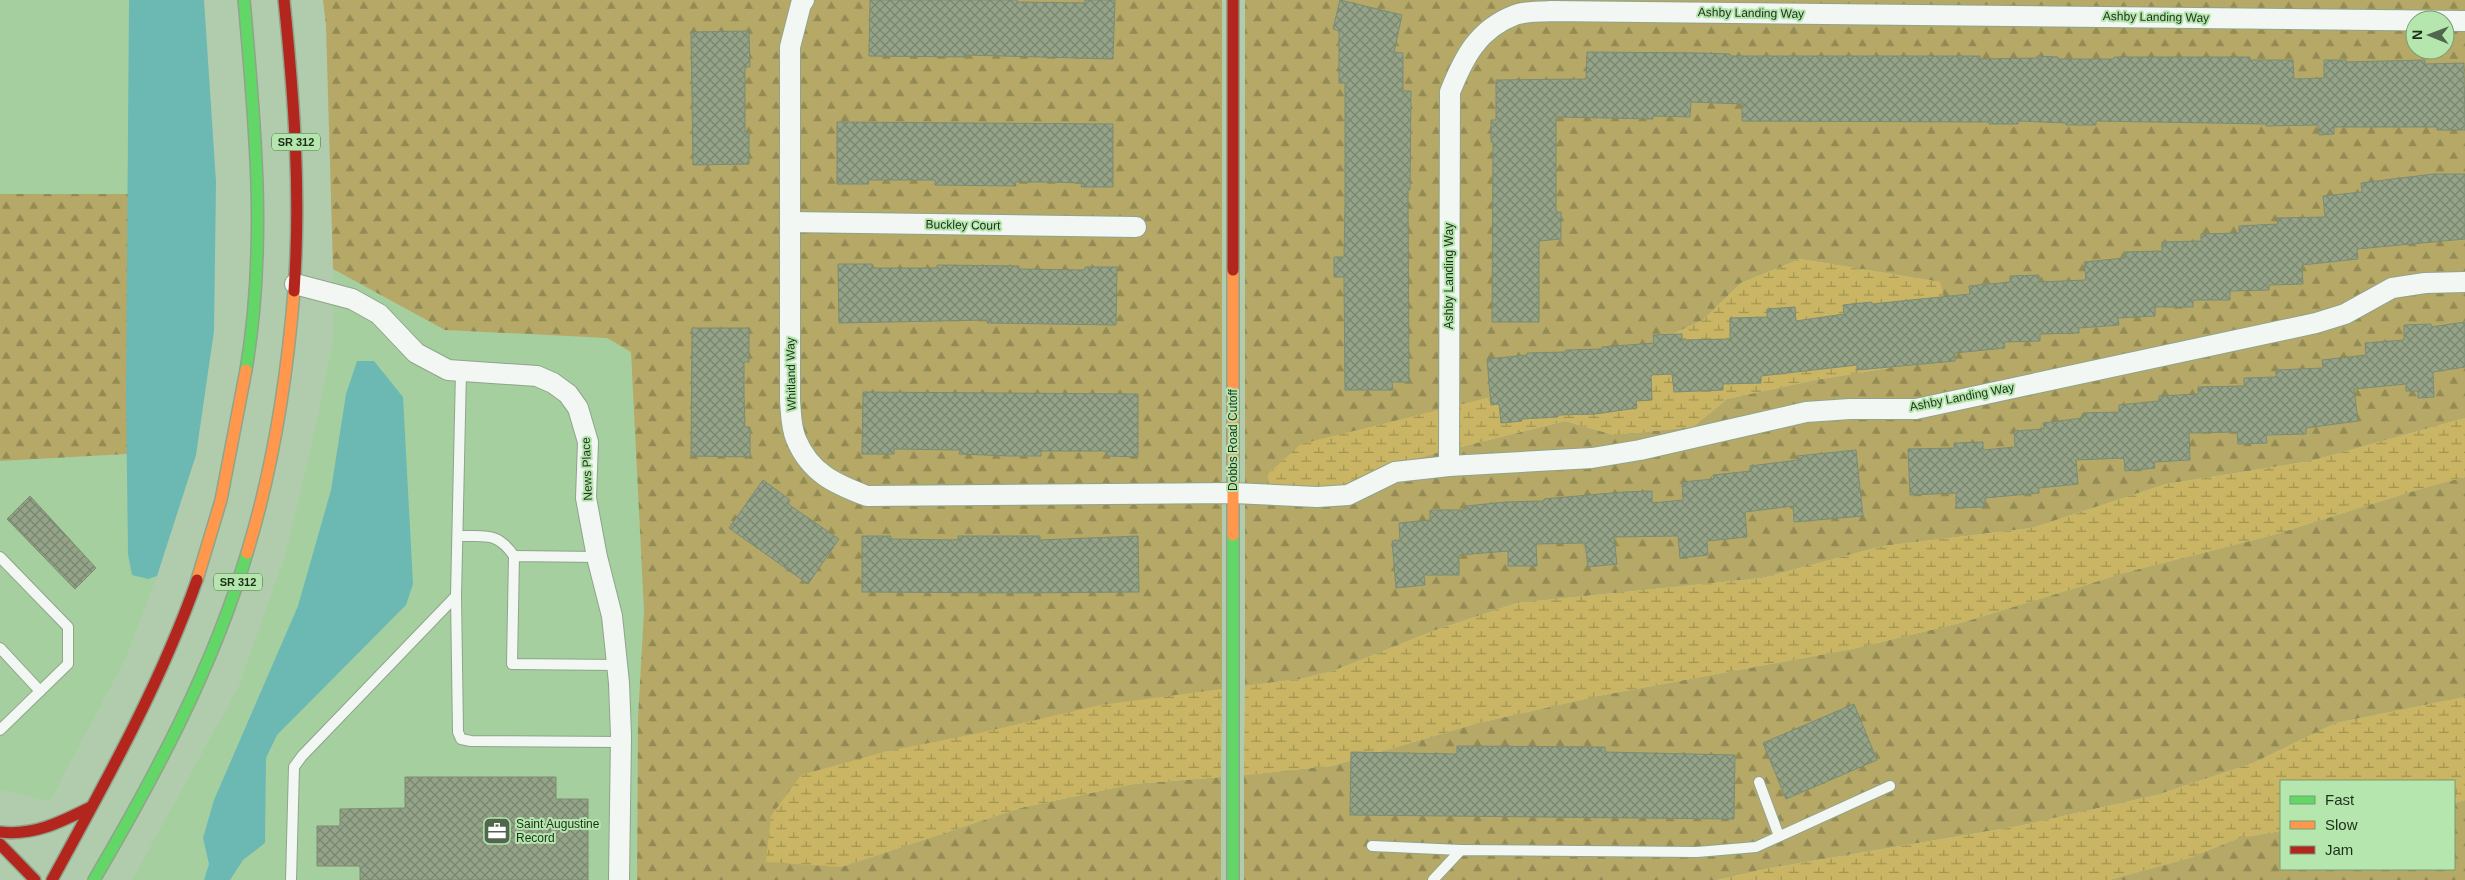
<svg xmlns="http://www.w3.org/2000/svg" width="2465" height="880" viewBox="0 0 2465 880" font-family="Arial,sans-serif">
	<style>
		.built { fill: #a5cf9f }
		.forest { fill: url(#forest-firs); fill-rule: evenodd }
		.wetland { fill: url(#wetland-marsh) }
		.water { fill: #6cb8b3 }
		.building { fill: url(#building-cross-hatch); stroke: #7d8c71 }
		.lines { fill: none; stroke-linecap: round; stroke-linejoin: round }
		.lane-casing { stroke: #8fa48b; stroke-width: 12 }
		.street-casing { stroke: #8fa48b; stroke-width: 22 }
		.fast-casing { stroke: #8fa48b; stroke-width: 14 }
		.slow-casing { stroke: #8fa48b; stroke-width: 14 }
		.jam-casing { stroke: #8fa48b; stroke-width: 14 }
		.lane { stroke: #f3f7f3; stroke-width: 10 }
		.street { stroke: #f3f7f3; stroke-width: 20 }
		.fast { stroke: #63d668; stroke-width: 11 }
		.slow { stroke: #ff974d; stroke-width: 11 }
		.jam { stroke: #b3261e; stroke-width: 11 }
		.labels { text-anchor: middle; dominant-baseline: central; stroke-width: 4; stroke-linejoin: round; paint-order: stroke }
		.shield { fill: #b5e6ad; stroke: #4a6645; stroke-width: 1 }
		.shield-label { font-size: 11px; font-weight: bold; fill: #1c2f19 }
		.street-label { font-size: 12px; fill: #1c2f19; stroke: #b5e6ad }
		.poi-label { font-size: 12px; fill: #1c2f19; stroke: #b5e6ad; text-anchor: start }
	</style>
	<defs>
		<pattern id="forest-firs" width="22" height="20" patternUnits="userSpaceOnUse" patternTransform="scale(1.25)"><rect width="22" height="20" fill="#b6a967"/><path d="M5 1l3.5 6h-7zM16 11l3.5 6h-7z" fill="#938a54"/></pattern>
		<pattern id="wetland-marsh" width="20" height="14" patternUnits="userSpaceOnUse" patternTransform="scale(1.25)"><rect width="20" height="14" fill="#c9b563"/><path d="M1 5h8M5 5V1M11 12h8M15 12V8" fill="none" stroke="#a29451"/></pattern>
		<pattern id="building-cross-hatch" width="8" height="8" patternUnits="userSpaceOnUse" patternTransform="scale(1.25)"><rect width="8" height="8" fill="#95a489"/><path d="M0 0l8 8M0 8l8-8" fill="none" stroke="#79866f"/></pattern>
	</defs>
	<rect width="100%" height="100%" fill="#b1ccad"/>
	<!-- built -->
	<g class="built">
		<path d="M0 0H129L128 194H0Z"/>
		<path d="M333 269 445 330 607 338 631 351 644 611 638 718 637 880H230L243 860 265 843 266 758 277 735 406 605 374 361H357L346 394 331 490 298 606 214 800 203 838 209 864 204 880H132L238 688 285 556 312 444 334 337Z"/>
		<path d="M127 454 128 554 148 579 157 576 126 657 50 801 0 790V461Z"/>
	</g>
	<!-- forest -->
	<g class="forest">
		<path d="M323 0H1222V689L884 752 841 867 1020 808 1133 784 1221 777V880H637L638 718 644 611 631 352 607 338 445 330 333 269 326 26Z"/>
		<path d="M1245 0H2465V418L2311 461 2166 484 2032 528 1883 546 1762 578 1517 603 1433 631 1333 671 1300 679 1245 686ZM2415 20H2445V50H2415ZM1800 259 1940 282 1889 368 1815 380 1727 399 1693 427 1614 435 1565 421 1436 453 1591 372 1703 320 1741 283Z"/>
		<path d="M0 194H128L127 454 0 461Z"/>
		<path d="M2465 477V697L2336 723 2253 763 2157 795 2019 826 1770 868 1717 880H1244V775L1332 766 1478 723 1598 696 1852 649 1964 622 2131 571 2273 535 2423 488Z"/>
		<path d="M2465 800V880H2109L2189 858 2239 838 2281 831V869H2454V803Z"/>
	</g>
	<!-- wetland -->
	<g class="wetland">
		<path d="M1800 259 1940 282 1948 311 1919 335 1889 368 1815 380 1727 399 1693 427 1614 435 1565 421 1436 453 1286 504H1269L1268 474 1301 444 1591 372 1703 320 1741 283Z"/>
		<path d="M2465 418V477L2423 488 2273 535 2131 571 1964 622 1852 649 1598 696 1478 723 1332 766 1244 775 1245 686 1300 679 1333 671 1433 631 1517 603 1762 578 1883 546 2032 528 2166 484 2311 461Z"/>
		<path d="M1222 689 1221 777 1133 784 1020 808 841 867 766 862 771 816 801 775 884 752 984 732 1100 705Z"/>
		<path d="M2465 697V800L2454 803V781H2281V831L2239 838 2189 858 2109 880H1717L1770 868 2019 826 2157 795 2253 763 2336 723Z"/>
	</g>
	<!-- water -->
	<g class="water">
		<path d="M129 0H204L216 182 214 331 196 455 157 576 148 579 132 575 128 554 126 396Z"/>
		<path d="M357 361H374L403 397 413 584 406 605 277 735 266 758 265 843 243 860 230 880H204L209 864 203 838 214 800 298 606 331 490 346 394Z"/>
	</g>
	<!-- building -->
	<g class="building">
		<path d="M870 0H1017V2L1085 3V0H1115L1113 59 966 55V57L869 56Z"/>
		<path d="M1340 0 1402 15 1394 52 1403 53V91H1411L1410 190H1408L1409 382H1392L1393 390H1345L1344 277H1334V257H1344L1345 207V83H1339V31L1333 29Z"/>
		<path d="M749 31 750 67H745V132H749V164L693 165 691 32Z"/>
		<path d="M1587 52 1702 53 1730 54V56H1980V59L2037 58V56L2058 57V59H2114V57H2250V60H2293L2294 79 2324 78V60H2346V62L2425 60V64L2464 63 2465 130H2437V127H2334V134L2319 135 2318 125 2266 126V124L2096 121V125H2066V123L2018 121V124H1989V122L1742 121V104L1691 102 1690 117 1653 116V119L1556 117V212H1561V239L1539 241V322H1492L1493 142H1491V120H1496V80L1586 79Z"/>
		<path d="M837 122 1113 124V187H1081L1082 183 1049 182H1015L1016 186 935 185V180H868L869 184H837Z"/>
		<path d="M2433 174H2465V239L2357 249 2358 259 2302 265 2303 284 2269 285V290L2230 291V300H2193V307H2155V316L2118 318 2119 325 2079 328V333L2040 334V341L2004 342 2005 348 1955 353V361L1857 370V365L1761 376V383L1723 384V390L1674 392 1672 374 1651 375 1652 400 1636 401 1637 408 1595 414 1558 415V417L1521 419 1522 421 1501 423 1499 404 1491 405 1487 359 1527 355V353L1566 352V350L1602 349V347L1654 343 1653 335 1682 334V340L1730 339V318L1767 317V309L1795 307 1796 321 1844 314 1843 305 1872 302V304L1970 294 1969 286 2010 282V276L2039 275V282L2086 280 2084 262 2125 258 2124 252 2162 251V242L2201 241V234L2239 233V226L2278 224 2277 218 2325 217 2323 196 2362 192 2361 183Z"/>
		<path d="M838 264H872V268H937V265L1019 266V269L1085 270V267H1117L1116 325 987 323V320L839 323Z"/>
		<path d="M2465 322V367L2433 372 2434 397 2418 398V391H2406V384L2354 389 2358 421 2306 428V434L2266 435 2267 443 2238 444 2237 432 2189 433 2190 460 2154 462 2155 468 2125 471 2124 458 2076 460 2078 484 2039 488V493L1985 498V507L1956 508V493L1910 495 1908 449 1954 448V443L1983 442V450L2015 447 2014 431 2044 429 2043 423 2083 418V413L2119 412V405L2159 401V396L2198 394V387L2244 386V378L2276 377V370L2323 368 2322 360 2366 355 2365 343 2404 340V325L2431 324V327Z"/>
		<path d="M692 328H749V362H744V394L745 427H750V457L691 456Z"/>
		<path d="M863 392 1138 394V457L1107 456V451H1041V456H1009L959 454 960 450 894 449V454H862Z"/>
		<path d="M1856 450 1863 516 1794 522 1793 506 1745 512 1747 537 1707 541 1708 555 1680 558 1678 536 1614 537 1617 564 1588 567 1585 543 1536 544 1537 566H1508V551L1459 555V575H1424L1425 585 1396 588 1392 541 1400 540 1399 523 1430 520V510H1466V506L1506 502 1544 501V499L1623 492 1652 491V503L1683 500 1682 482 1714 479 1713 475 1751 471 1750 466 1798 460 1797 456Z"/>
		<path d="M763 480 790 500 788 504 839 539 808 584 729 528Z"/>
		<path d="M30 496 96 568 75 589 7 519Z"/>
		<path d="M862 536H891V539L958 540V536H1040V540L1138 536 1139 592 1012 593 862 592Z"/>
		<path d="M1854 704 1877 760 1786 799 1763 743Z"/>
		<path d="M1457 746 1605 747V752L1735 755 1734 819 1350 815 1351 752 1457 754Z"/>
		<path d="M405 777H556V799H588V880H360V866H317V826H340V809L405 808Z"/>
	</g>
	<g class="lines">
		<defs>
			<g id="lane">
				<path d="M458 536C485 537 497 531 514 556"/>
				<path d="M0 557 68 627V664L0 730"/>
				<path d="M597 557 514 556 512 664 617 665"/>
				<path d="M456 596 458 732 461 739 471 741 621 742"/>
				<path d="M0 648 40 691"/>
				<path d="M1759 782 1779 836"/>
				<path d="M1372 846 1461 850"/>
				<path d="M291 880 294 767 302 756 456 596 461 371"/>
				<path d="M1433 880 1461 850 1697 852 1756 847 1890 786"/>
			</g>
			<g id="street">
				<path d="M804 0 801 4 790 47V401C791 413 791 428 796 439 810 473 835 484 867 496L1233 493 1317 497 1348 495 1395 472 1449 466 1592 458 1640 450 1806 412 1850 409H1916L2316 323 2345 314 2392 288 2425 283 2465 282"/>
				<path d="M790 222 1136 227"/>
				<path d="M295 284 352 299 379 314 416 353 448 370 537 376 553 383 568 394 578 408 588 442 586 498 597 557 612 616 619 683 621 736 619 880"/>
				<path d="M1449 466 1450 92C1464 57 1478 29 1515 15 1525 11 1540 12 1550 11L2465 21"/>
			</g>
			<g id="fast">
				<path d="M244 0C255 123 267 247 246 370"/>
				<path d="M1233 535V880"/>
				<path d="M94 880C155 776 213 668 247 553"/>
			</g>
			<g id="slow">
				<path d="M1233 270V535"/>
				<path d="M247 553C273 468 287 379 294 291"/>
				<path d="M197 580 221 500 246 370"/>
			</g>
			<g id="jam">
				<path d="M284 0C294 98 301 193 294 291"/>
				<path d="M1233 0V270"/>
				<path d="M0 832C34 836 61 822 91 807"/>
				<path d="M0 844 35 880"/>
				<path d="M52 880C105 783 160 685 197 580"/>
			</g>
		</defs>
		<!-- lane casing -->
		<use href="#lane" class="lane-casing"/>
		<!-- street casing -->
		<use href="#street" class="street-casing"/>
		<!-- fast casing -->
		<use href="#fast" class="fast-casing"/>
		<!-- slow casing -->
		<use href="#slow" class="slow-casing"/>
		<!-- jam casing -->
		<use href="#jam" class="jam-casing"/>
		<!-- lane -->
		<use href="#lane" class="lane"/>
		<!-- street -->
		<use href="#street" class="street"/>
		<!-- fast -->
		<use href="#fast" class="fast"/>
		<!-- slow -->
		<use href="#slow" class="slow"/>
		<!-- jam -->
		<use href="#jam" class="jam"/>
	</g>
	<!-- icons -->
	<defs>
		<symbol id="office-square" viewBox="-11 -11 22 22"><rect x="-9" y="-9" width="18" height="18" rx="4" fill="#50664d" stroke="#b5e6ad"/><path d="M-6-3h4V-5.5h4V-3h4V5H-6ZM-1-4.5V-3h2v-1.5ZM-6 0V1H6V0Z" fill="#fff"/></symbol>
	</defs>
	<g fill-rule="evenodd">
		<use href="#office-square" x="481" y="815" width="32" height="32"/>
	</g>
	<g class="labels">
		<!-- shield labels -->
		<g class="shield">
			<rect x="272" y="133.5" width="48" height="17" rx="4"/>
			<rect x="214" y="573.5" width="48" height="17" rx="4"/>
		</g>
		<g class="shield-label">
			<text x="296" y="142">SR 312</text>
			<text x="238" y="582">SR 312</text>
		</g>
		<!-- street labels -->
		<g class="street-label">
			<text transform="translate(1751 13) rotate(1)">Ashby Landing Way</text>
			<text transform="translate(2156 17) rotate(1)">Ashby Landing Way</text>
			<text transform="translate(963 225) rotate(1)">Buckley Court</text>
			<text transform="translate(1449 276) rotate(-90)">Ashby Landing Way</text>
			<text transform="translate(791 374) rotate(-91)">Whitland Way</text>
			<text transform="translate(1962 397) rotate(-11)">Ashby Landing Way</text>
			<text transform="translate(1233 440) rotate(-90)">Dobbs Road Cutoff</text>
			<text transform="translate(587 469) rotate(-92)">News Place</text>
		</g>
		<!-- poi labels -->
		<g class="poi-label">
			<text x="516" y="824">Saint Augustine<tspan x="516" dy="14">Record</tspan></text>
		</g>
	</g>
	<!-- legend -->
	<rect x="2280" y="780" width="175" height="90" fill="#b5e6ad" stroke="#789d72"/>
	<rect x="2290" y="796" width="25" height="8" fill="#63d668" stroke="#789d72"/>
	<text x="2325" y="805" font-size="15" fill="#1c2f19">Fast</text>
	<rect x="2290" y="821" width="25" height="8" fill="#ff974d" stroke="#789d72"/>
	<text x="2325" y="830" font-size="15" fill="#1c2f19">Slow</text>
	<rect x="2290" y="846" width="25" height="8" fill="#b3261e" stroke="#789d72"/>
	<text x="2325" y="855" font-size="15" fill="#1c2f19">Jam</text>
	<!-- north arrow -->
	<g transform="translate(2430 35) rotate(271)"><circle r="24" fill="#b5e6ad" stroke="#789d72"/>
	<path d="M0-4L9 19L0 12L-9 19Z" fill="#50664d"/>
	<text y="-8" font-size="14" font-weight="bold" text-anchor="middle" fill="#1c2f19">N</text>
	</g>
</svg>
